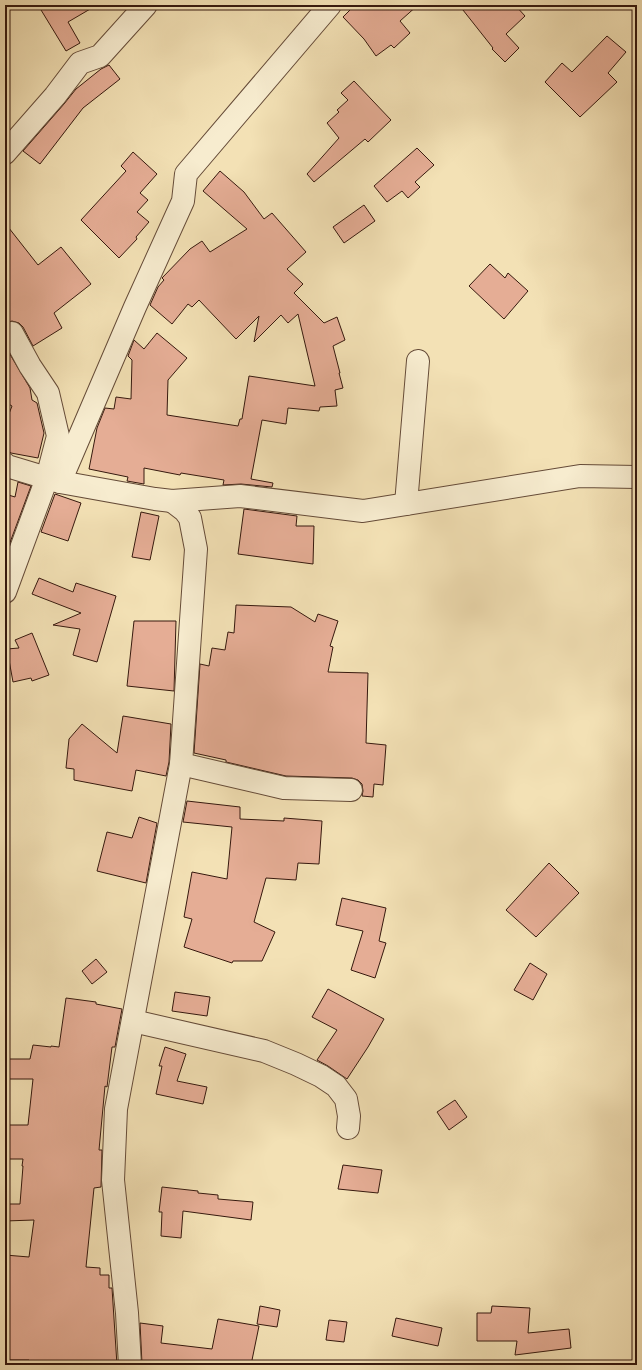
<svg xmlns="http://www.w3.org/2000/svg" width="642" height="1370" viewBox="0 0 642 1370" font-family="'EB Garamond',serif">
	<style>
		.building { fill: #e5ad95; stroke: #36190e }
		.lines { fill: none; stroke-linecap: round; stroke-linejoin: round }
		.minor-casing { stroke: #654b38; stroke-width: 24 }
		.minor { stroke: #f7eccf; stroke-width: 22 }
	</style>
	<rect width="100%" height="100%" fill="#f3e1b5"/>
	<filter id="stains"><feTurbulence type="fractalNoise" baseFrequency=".005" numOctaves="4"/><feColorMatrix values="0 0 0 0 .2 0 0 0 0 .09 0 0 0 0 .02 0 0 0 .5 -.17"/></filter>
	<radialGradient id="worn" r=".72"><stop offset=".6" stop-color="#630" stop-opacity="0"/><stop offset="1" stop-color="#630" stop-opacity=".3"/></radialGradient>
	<!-- building -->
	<g class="building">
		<path d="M38 5H97L68 22 80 43 66 51Z"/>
		<path d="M355 5H418L400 21 410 33 394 48 391 45 376 56 364 39 343 17Z"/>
		<path d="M459 5H515L525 16 506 34 519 48 505 62 492 49 493 48Z"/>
		<path d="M607 36 626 52 608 73 617 82 580 117 545 82 562 63 572 72Z"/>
		<path d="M109 65 120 79 83 108 40 164 23 151 64 104 76 89 101 69Z"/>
		<path d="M354 81 391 120 368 142 365 139 314 182 307 174 339 138 327 123 339 112 337 110 348 100 341 93Z"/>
		<path d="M417 148 434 165 415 182 420 187 408 198 402 191 387 202 374 186Z"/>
		<path d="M133 152 157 174 140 193 148 200 137 212 149 222 136 237 137 239 119 258 81 220 126 171 121 166Z"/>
		<path d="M220 171 244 192 264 219 272 213 306 252 287 269 303 284 294 293 324 323 337 317 345 340 333 346 340 373H339L343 388 335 390 337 406 320 407 319 411 288 408 286 424 262 420 251 479 273 483 272 487 241 484 223 485 224 480 181 473 180 475 144 468V484L127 481 128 477 89 469 97 428 105 408 114 409 116 397 131 399 132 360 128 356 134 340 144 349 157 333 187 358 168 380 167 415 238 426 240 419H242L249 376 315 386 298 314 288 323 281 315 254 342 259 316 236 339 199 300 192 307 188 304 172 324 150 305 158 287 164 280 162 278 190 249 202 241 210 252 247 229 203 191Z"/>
		<path d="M364 205 375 221 344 243 333 227Z"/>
		<path d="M5 223 38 265 61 247 91 284 54 313 62 328 33 346 23 327 19 323 12 321 5 323Z"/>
		<path d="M490 264 505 278 508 273 528 291 504 319 469 286Z"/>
		<path d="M5 346 30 388 32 400 37 403 44 433 38 458 11 453 5 449V424L12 406 5 402Z"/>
		<path d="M18 482 31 486 5 556V494L15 497Z"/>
		<path d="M55 494 81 503 68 541 41 532Z"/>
		<path d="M244 509 297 516 296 526H314L313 564 238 554Z"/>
		<path d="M141 512 159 516 150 560 132 557Z"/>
		<path d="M39 578 73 592 76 583 116 596 97 662 73 655 80 629 53 625 81 613 32 594Z"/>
		<path d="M236 605 291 607 315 622 318 614 338 621 330 646 333 647 328 672 368 673 366 743 386 745 383 785 374 784 373 797 362 796 363 791 362 784 358 780 352 778 286 776 226 762V760L194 753 200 664 209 666 212 648 225 650 228 632 234 633Z"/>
		<path d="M134 621H176L174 691 127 686Z"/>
		<path d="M32 633 49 675 32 681 31 678 13 682 7 649 19 648 15 640Z"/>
		<path d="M123 716 171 724 169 762 166 776 136 770 132 791 74 780V769L66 768 69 739 82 724 117 753Z"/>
		<path d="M187 801 240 807V819L284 821V818L322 821 319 864 298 863 296 880 266 878 254 922 275 932 262 961H233L232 963 184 947 192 919 184 917 192 872 227 879 232 827 183 822Z"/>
		<path d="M139 817 157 823 146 883 97 871 107 832 132 838Z"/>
		<path d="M549 863 579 893 536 937 506 910Z"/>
		<path d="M342 898 386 908 379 941 386 943 375 978 351 970 363 931 336 925Z"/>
		<path d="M96 959 107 972 92 984 82 971Z"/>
		<path d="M530 963 547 974 533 1000 514 990Z"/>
		<path d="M328 989 384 1019 368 1047 347 1079 328 1066 317 1060 337 1030 312 1017Z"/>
		<path d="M175 992 210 997 207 1016 172 1011Z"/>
		<path d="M66 998 96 1002V1004L122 1009 115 1047H112L107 1087 105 1086 99 1150H102L101 1187 94 1188 86 1267 100 1268V1275H109V1288H112L117 1365H29V1360H5V1255L29 1257 34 1220 5 1221V1204H20L23 1166H22L23 1159H5V1125H28L33 1079H5V1059H30L33 1045 51 1047V1046L59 1047Z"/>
		<path d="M165 1047 186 1054 177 1081 207 1087 203 1104 156 1094 162 1066H159Z"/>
		<path d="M455 1100 467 1117 449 1130 437 1112Z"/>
		<path d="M343 1165 382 1170 378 1193 338 1189Z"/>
		<path d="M162 1187 198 1191V1193L218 1195V1199L253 1202 251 1220 183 1211 181 1238 161 1236 162 1212H159Z"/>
		<path d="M260 1306 280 1310 277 1327 257 1324Z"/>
		<path d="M492 1306 530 1308 528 1333 569 1329 571 1348 515 1355 517 1341H477V1313H491Z"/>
		<path d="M396 1318 442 1328 438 1346 392 1336Z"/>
		<path d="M218 1319 259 1326 251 1365 142 1364 140 1323 163 1326 161 1343 212 1349Z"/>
		<path d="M329 1320 347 1322 344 1342 326 1340Z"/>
	</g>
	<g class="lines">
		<defs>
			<g id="minor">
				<path d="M5 153 55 96 80 63 100 56 146 5"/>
				<path d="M5 464 7 466 60 482 155 499 172 501 240 496 363 511 580 476 637 477"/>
				<path d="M60 482 135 307 183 201 186 174 330 5"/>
				<path d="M406 504 418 361"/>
				<path d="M5 592 47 478 58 436 48 393 30 366 12 333"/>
				<path d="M181 764 284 788 351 790"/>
				<path d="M133 1021 264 1051 296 1064 321 1076 336 1086 346 1099 349 1116 348 1128"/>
				<path d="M130 1365 127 1313 113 1180 116 1109 181 764 196 549 190 518 185 511 172 501"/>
			</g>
		</defs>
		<!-- minor casing -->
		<use href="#minor" class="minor-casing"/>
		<!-- minor -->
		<use href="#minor" class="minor"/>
	</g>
	<!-- margin -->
	<rect width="642" height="1370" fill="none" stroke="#f3e1b5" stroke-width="20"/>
	<rect x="6" y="6" width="630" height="1358" fill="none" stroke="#36190e" stroke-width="2"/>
	<rect x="10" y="10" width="622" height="1350" fill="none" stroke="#36190e"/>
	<rect width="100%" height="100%" filter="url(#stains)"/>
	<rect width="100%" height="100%" fill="url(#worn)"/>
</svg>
